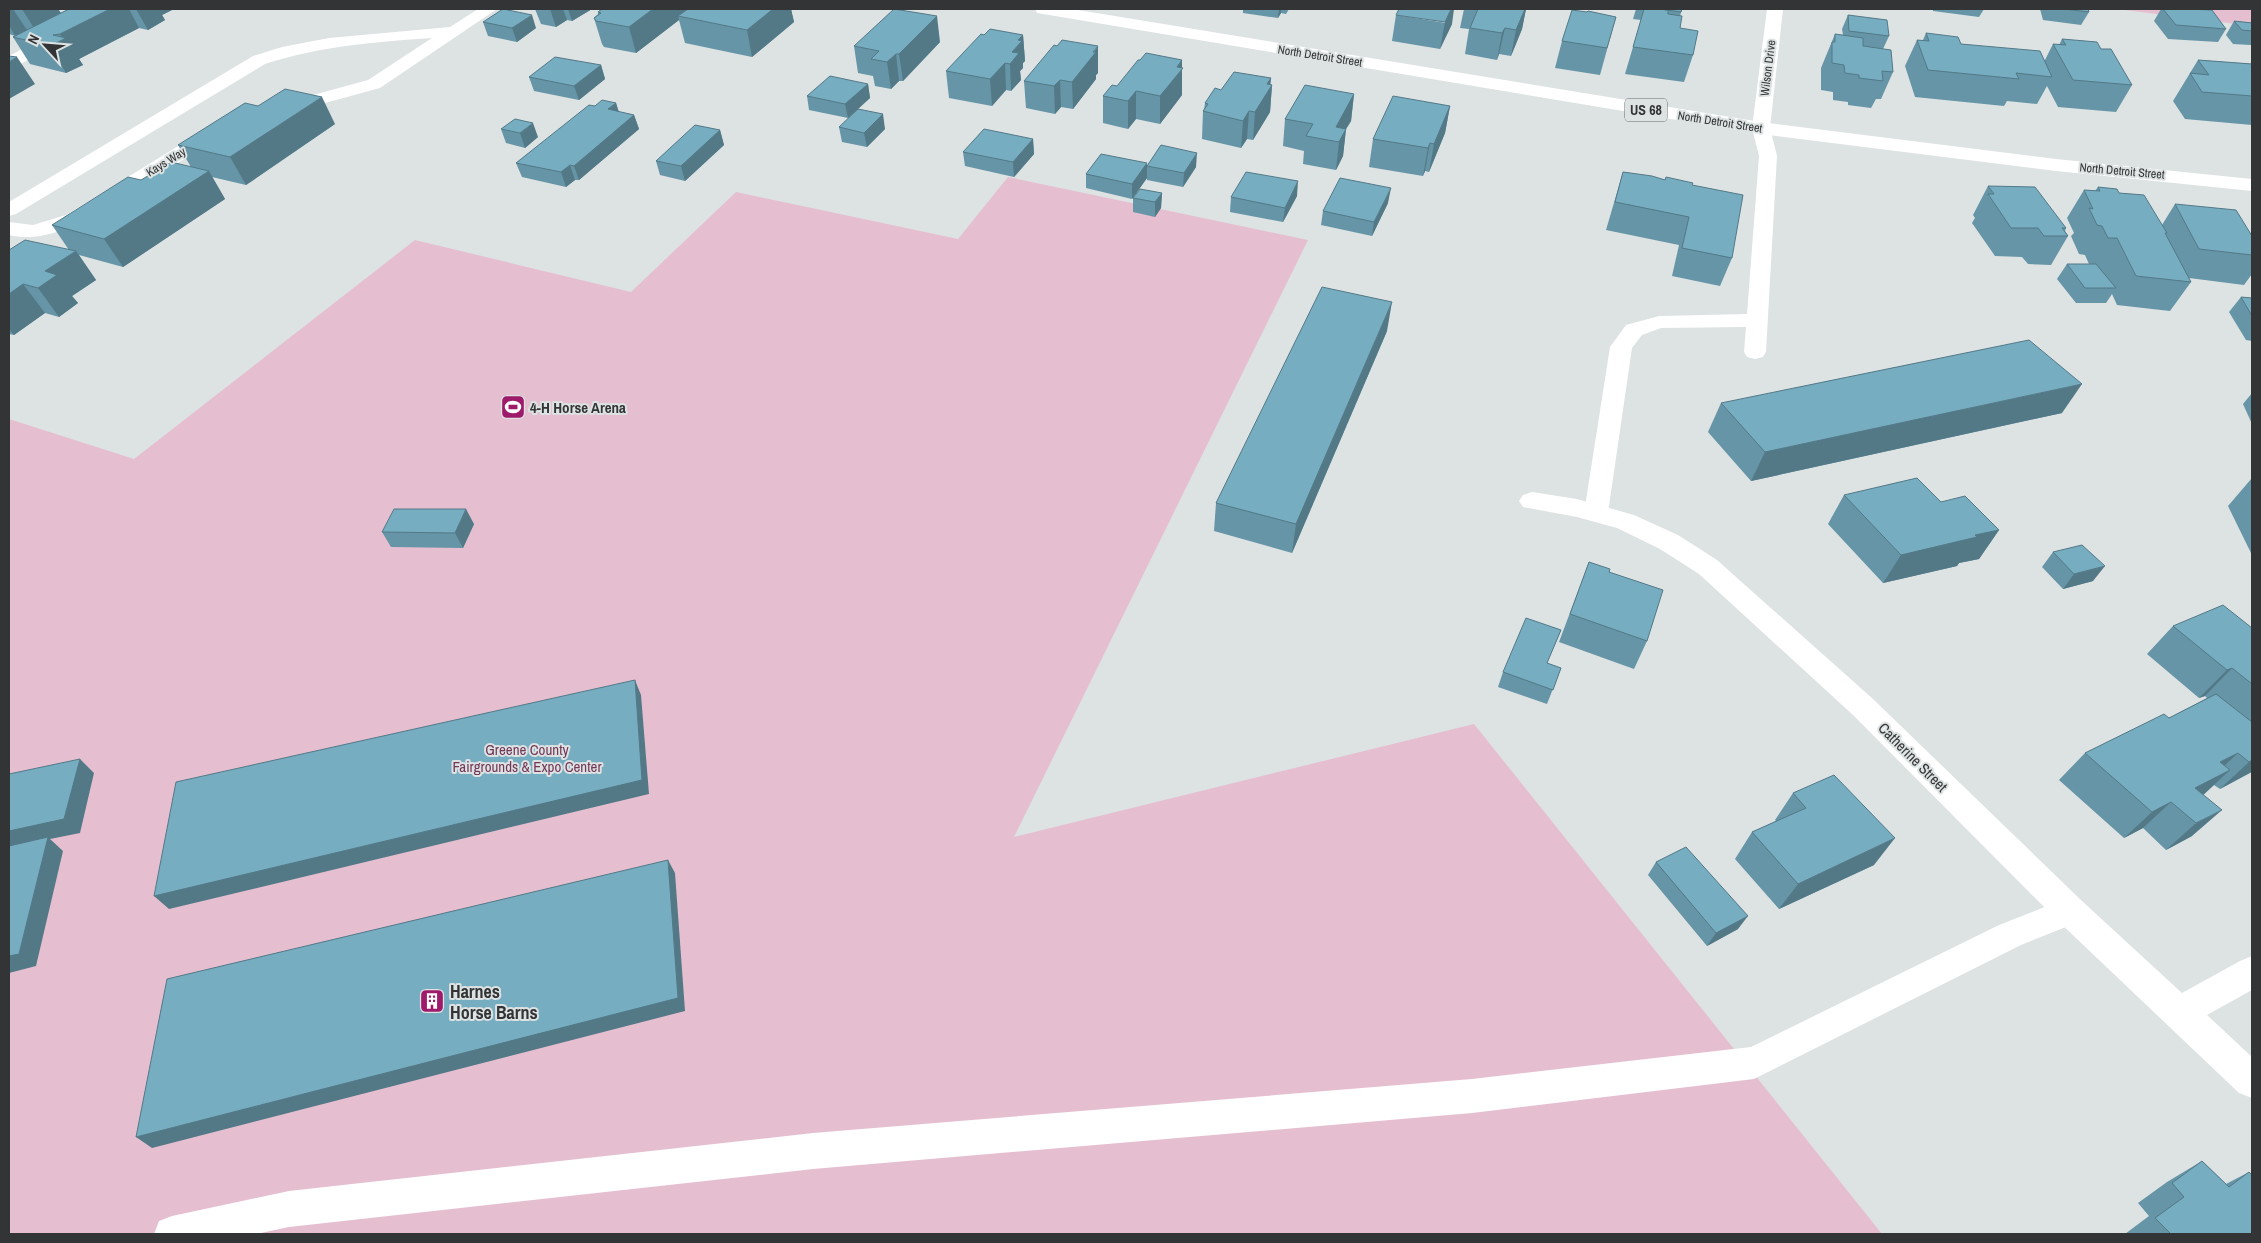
<svg xmlns="http://www.w3.org/2000/svg" width="2261" height="1243" viewBox="0 0 2261 1243" font-family="'Archivo Narrow',sans-serif">
	<style>
		.green { fill: #e5bfd0 }
		.lines { fill: none; stroke-linecap: round; stroke-linejoin: round }
		.service { fill: #fff; fill-rule: evenodd }
		.minor { fill: #fff; fill-rule: evenodd }
		.trunk { fill: #fff; fill-rule: evenodd }
		.wall { fill: #6595a6 }
		.shaded-wall { fill: #537987 }
		.building { fill: #76adc1; stroke: #537987 }
		.labels { text-anchor: middle; dominant-baseline: central; stroke-width: 4; stroke-linejoin: round; paint-order: stroke }
		.far-street-label { font-size: 12px; fill: #333435; stroke: #dde2e3 }
		.shield { fill: #dde2e3; stroke: #666869; stroke-width: 1 }
		.shield-label { font-size: 14px; font-weight: bold; fill: #333435 }
		.poi-label { font-size: 15px; font-weight: bold; fill: #333435; stroke: #dde2e3; text-anchor: start }
		.park-label { font-size: 15px; fill: #733656; stroke: #dde2e3 }
		.street-label { font-size: 15px; fill: #333435; stroke: #dde2e3 }
		.near-poi-label { font-size: 18px; font-weight: bold; fill: #333435; stroke: #dde2e3; text-anchor: start }
	</style>
	<rect width="100%" height="100%" fill="#dde2e3"/>
	<!-- green -->
	<g class="green">
		<path d="M2117 9H2252V26Z"/>
		<path d="M1008 177 1308 240 1014 837 1474 724 1882 1234H9V419L134 459 415 240 631 292 736 192 958 239Z"/>
	</g>
	<g class="lines">
		<!-- service -->
		<g class="service">
			<path d="M99 9H118L116 12 15 67 9 68V56Z"/>
			<path d="M1761 123 1767 124 1770 128 1777 156 1766 352 1763 357 1755 359 1747 357 1744 352 1746 327 1661 328 1642 335 1632 348 1608 513 1605 519 1596 522 1587 519 1584 513 1610 347 1626 325 1659 316 1747 314 1759 156 1752 128 1755 124Z"/>
			<path d="M2070 897 2081 901 2086 911 2081 921 2021 945 1754 1079 1472 1113 813 1169 289 1227 256 1234H154L159 1221 172 1216 289 1191 813 1133 1472 1079 1751 1047 1999 925Z"/>
		</g>
		<!-- minor -->
		<g class="minor">
			<path d="M478 9H497L380 88 292 112 286 113 280 112 277 108 280 104 368 80 432 38C375 42 320 46 265 64L16 214 9 216V202L253 56 282 47 329 38 450 27Z"/>
			<path d="M1767 9H1783L1770 128 1768 132 1761 134 1754 132 1752 128Z"/>
			<path d="M213 127 220 129 222 133 220 137 80 223C57 233 34 241 9 235V222L33 225 66 215 206 129Z"/>
			<path d="M1532 492 1577 499 1634 515 1678 535 1717 560 1873 699 2082 901 2182 993 2240 961 2252 956V990L2207 1015 2252 1057V1098L2239 1093 2058 921 1853 715 1699 574 1660 549 1617 528 1577 517 1523 507 1519 501 1523 495Z"/>
		</g>
		<!-- trunk -->
		<path class="trunk" d="M1035 9H1072L1761 122 2056 159 2252 179V191L2056 171 1761 134 1043 14 1037 13Z"/>
	</g>
	<!-- wall -->
	<g class="wall">
		<path d="M9 9H58L61 13 69 9H174L162 15 165 20 148 30 139 28 79 59 83 65 66 73 30 64 13 37 15 36 9 34Z"/>
		<path d="M535 9H592L572 21 567 20 556 27 541 24Z"/>
		<path d="M602 9H791L794 22 752 57 685 43 679 20 636 53 604 47 602 44 594 18 598 14V12Z"/>
		<path d="M1243 9H1289L1286 14 1281 13 1278 18 1243 13Z"/>
		<path d="M1464 9H1526L1522 29 1511 56 1499 54 1497 60 1465 54 1469 29 1460 28Z"/>
		<path d="M1636 9H1682L1680 16V28L1693 55 1684 82 1625 74 1641 20 1633 19Z"/>
		<path d="M1933 9H1984L1979 17 1933 11Z"/>
		<path d="M2040 9H2088L2089 12 2081 25 2043 20Z"/>
		<path d="M2161 9H2186L2226 29 2218 42 2168 39 2154 21Z"/>
		<path d="M1396 15 1452 24 1440 49 1392 41Z"/>
		<path d="M1848 15 1889 36 1883 49 1893 72 1881 99H1876L1871 108 1848 105V102L1833 100V92L1821 90V68L1835 34 1843 35 1842 29Z"/>
		<path d="M1616 17 1600 75 1555 68 1562 41Z"/>
		<path d="M2234 21 2252 23V43L2251 45 2233 44 2226 35Z"/>
		<path d="M483 22 536 28 517 42 488 36Z"/>
		<path d="M1926 33 1961 44 2045 60 2053 44 2059 45 2062 39 2101 49 2132 85 2116 112 2058 107 2047 86 2037 104 2007 101 2004 106 1915 97 1905 66 1917 40H1923Z"/>
		<path d="M984 35H1023L1025 61 1023 63V68L1020 71 1021 80 1011 91 1006 90 992 106 949 98 946 71Z"/>
		<path d="M940 42 903 81H899L891 89 875 86 873 76 858 73 854 46Z"/>
		<path d="M1182 60V95L1160 124 1136 119 1128 129 1103 123V96Z"/>
		<path d="M2198 60 2252 64V125L2185 119 2173 101Z"/>
		<path d="M601 65 605 79 579 100 534 91 529 77Z"/>
		<path d="M1098 73 1096 75V79L1073 109 1061 107 1055 114 1026 108 1024 81Z"/>
		<path d="M1271 78 1270 84 1272 85 1270 112 1253 140 1247 139 1241 148 1202 139 1203 111 1204 110 1205 103Z"/>
		<path d="M868 84 870 98 848 118 809 110 807 96Z"/>
		<path d="M1354 94 1351 121 1346 129 1343 156 1336 170 1303 164 1304 151 1283 146 1285 119Z"/>
		<path d="M616 103 619 112 634 115 639 129 579 180H575L566 187 522 177 516 163 595 106Z"/>
		<path d="M1450 106 1445 133 1429 172 1425 171 1423 176 1369 167 1373 139Z"/>
		<path d="M335 124 246 185 212 177 225 199 123 267 79 255 96 280 72 296 78 303 59 317 45 313 14 335 9 334V250H69L52 225 141 180 191 167 178 145Z"/>
		<path d="M839 127 885 129 867 147 842 142Z"/>
		<path d="M501 129 538 137 525 148 506 143Z"/>
		<path d="M720 130 724 145 685 181 660 175 656 161Z"/>
		<path d="M1033 139 1034 154 1014 177 965 166 963 152Z"/>
		<path d="M1147 165 1196 167 1183 187 1147 180V178L1132 199 1086 188V174Z"/>
		<path d="M1623 172 1665 180 1666 177 1692 185 1732 258 1720 286 1672 276 1679 245 1606 230Z"/>
		<path d="M1988 186 2066 228 2065 231 2068 236 2051 265 2028 264 2022 257 1995 256 1972 223 1975 218 1973 215Z"/>
		<path d="M2098 187 2119 193 2162 225 2175 204 2252 236V274L2244 285 2189 278 2191 282 2170 311 2117 305 2112 294 2106 303H2076L2057 279 2067 264H2089L2085 255 2079 254 2071 236 2074 233 2067 218 2084 190 2095 191Z"/>
		<path d="M1162 193 1161 208 1155 217 1133 212V198Z"/>
		<path d="M1297 196 1283 222 1230 212 1231 197Z"/>
		<path d="M1388 203 1372 236 1321 225 1323 211Z"/>
		<path d="M2241 297 2252 298V341L2246 340 2229 312Z"/>
		<path d="M1387 331 1292 553 1214 531 1216 503Z"/>
		<path d="M2252 393V424L2243 404Z"/>
		<path d="M1721 403 2062 413 1751 481 1708 432Z"/>
		<path d="M2252 478V555L2228 506Z"/>
		<path d="M1844 495 1941 502 1999 530 1979 559 1959 563 1957 566 1883 583 1828 524Z"/>
		<path d="M474 524 463 548 391 547 382 532Z"/>
		<path d="M2053 552 2093 581 2063 589 2042 567Z"/>
		<path d="M1589 562 1609 572 1647 641 1634 669 1559 642Z"/>
		<path d="M2173 626 2252 628V772L2220 789 2214 785 2203 795 2192 836 2166 850 2143 828 2124 838 2059 780 2085 753 2169 718 2207 698 2205 696 2199 698 2147 654Z"/>
		<path d="M1561 630 1547 663 1561 668 1547 704 1498 687 1503 672Z"/>
		<path d="M1793 793 1874 865 1779 909 1735 859 1752 832 1776 821 1775 820Z"/>
		<path d="M1656 862 1738 929 1707 946 1648 875Z"/>
		<path d="M2202 1161 2226 1184 2249 1172 2252 1234H2125L2149 1216 2138 1203 2167 1182Z"/>
	</g>
	<!-- shaded-wall -->
	<g class="shaded-wall">
		<path d="M9 9H13L27 30 15 36 9 25Z"/>
		<path d="M22 9H58L63 16 37 33Z"/>
		<path d="M110 9H129L139 28 79 59 83 65 66 73 50 46 63 40 60 34Z"/>
		<path d="M136 9H174L162 15 165 20 148 30Z"/>
		<path d="M550 9H563L567 20 556 27Z"/>
		<path d="M568 9H592L572 21Z"/>
		<path d="M653 9H693L678 16 679 20 636 53 629 27Z"/>
		<path d="M773 9H791L794 22 752 57 747 30Z"/>
		<path d="M1279 9H1281V13L1278 18Z"/>
		<path d="M1451 9H1454L1452 24 1440 49 1445 22Z"/>
		<path d="M1523 9H1526L1522 29 1511 56 1516 30Z"/>
		<path d="M532 15 536 28 517 42 512 28Z"/>
		<path d="M937 16 940 42 903 81 899 54Z"/>
		<path d="M1505 28 1499 54 1497 60 1502 33Z"/>
		<path d="M1023 35 1025 61 1023 63V68L1020 71 1021 80 1011 91 1010 64 1012 52 1018 40Z"/>
		<path d="M1098 46V73L1096 75V79L1073 109 1072 82Z"/>
		<path d="M896 54 899 81 891 89 887 62Z"/>
		<path d="M17 57 35 84 9 99V62Z"/>
		<path d="M1182 60V95L1160 124V96L1177 67Z"/>
		<path d="M1005 63 1006 90 992 106 990 79Z"/>
		<path d="M601 65 605 79 579 100 574 86Z"/>
		<path d="M1271 78 1270 89 1272 85 1270 112 1253 140 1255 112 1267 84Z"/>
		<path d="M1060 80 1061 107 1055 114 1054 86Z"/>
		<path d="M868 84 870 98 848 118 845 104Z"/>
		<path d="M1136 91V119L1128 129V101Z"/>
		<path d="M1354 94 1351 121 1346 129 1343 156 1336 170 1339 142 1336 127Z"/>
		<path d="M322 97 335 124 246 185 230 157Z"/>
		<path d="M616 103 620 117 608 109Z"/>
		<path d="M1450 106 1445 133 1429 172 1434 144Z"/>
		<path d="M1249 111 1247 139 1241 148 1243 121Z"/>
		<path d="M883 114 885 129 867 147 864 133Z"/>
		<path d="M634 115 639 129 579 180 574 166Z"/>
		<path d="M533 123 538 137 525 148 520 133Z"/>
		<path d="M720 130 724 145 685 181 681 166Z"/>
		<path d="M1033 139 1034 154 1014 177 1013 162Z"/>
		<path d="M1430 143 1425 171 1423 176 1428 148Z"/>
		<path d="M1197 153 1196 167 1183 187 1184 173Z"/>
		<path d="M1147 163V178L1132 199V184Z"/>
		<path d="M570 165 575 180 566 187 561 172Z"/>
		<path d="M209 171 225 199 123 267 104 239Z"/>
		<path d="M1298 181 1297 196 1283 222 1285 208Z"/>
		<path d="M1391 188 1388 203 1372 236 1374 222Z"/>
		<path d="M1162 193 1161 208 1155 217V202Z"/>
		<path d="M76 251 96 280 72 296 78 303 59 317 38 288 45 271Z"/>
		<path d="M23 284 45 313 14 335 9 329V294Z"/>
		<path d="M1392 302 1387 331 1292 553 1296 524Z"/>
		<path d="M2082 384 2062 413 1751 481 1765 452Z"/>
		<path d="M466 509 474 524 463 548 455 533Z"/>
		<path d="M1999 530 1979 559 1959 563 1957 566 1883 583 1901 555 1975 535Z"/>
		<path d="M2105 566 2093 581 2063 589 2074 574Z"/>
		<path d="M2232 668 2205 696 2199 698 2227 670Z"/>
		<path d="M635 680 641 695 649 794 169 909 154 896Z"/>
		<path d="M2238 753 2209 780 2220 762Z"/>
		<path d="M80 759 94 773 80 833 50 839 63 851 36 966 9 973V831Z"/>
		<path d="M2252 760V772H2251L2220 789 2249 762Z"/>
		<path d="M2230 770 2201 797 2195 788Z"/>
		<path d="M2171 802 2143 828 2124 838 2152 812Z"/>
		<path d="M2222 810 2192 836 2166 850 2196 823Z"/>
		<path d="M1895 838 1874 865 1779 909 1798 884Z"/>
		<path d="M668 860 675 873 685 1011 152 1148 136 1137Z"/>
		<path d="M1748 916 1738 929 1707 946 1716 933Z"/>
	</g>
	<!-- building -->
	<g class="building">
		<path d="M69 9H110L60 34 53 35 66 38 50 46 13 37Z"/>
		<path d="M503 9 532 15 512 28 483 22Z"/>
		<path d="M602 9H653L629 27 596 21 594 18 601 13 598 12Z"/>
		<path d="M688 9H773L747 30 678 16Z"/>
		<path d="M894 9 937 16 899 54H896L887 62 871 59 879 51 854 46Z"/>
		<path d="M1399 9H1451L1445 22 1396 15Z"/>
		<path d="M1478 9H1525L1516 30 1505 28 1502 33 1470 28Z"/>
		<path d="M1644 9H1658L1668 10V14L1682 16 1680 28 1698 31 1693 55 1633 47Z"/>
		<path d="M1660 9H1682L1681 12Z"/>
		<path d="M2064 9H2088L2089 12Z"/>
		<path d="M2163 9H2186L2212 10 2226 29 2176 25Z"/>
		<path d="M1572 10 1587 12 1588 11 1616 17 1607 48 1562 41Z"/>
		<path d="M1848 15 1887 20 1889 36 1849 31Z"/>
		<path d="M2234 21 2252 23V31L2242 30Z"/>
		<path d="M990 29 1023 35 1018 40 1022 41 1012 52 1019 53 1010 64 1005 63 990 79 946 71 981 34 984 35Z"/>
		<path d="M1926 33 1958 37 1961 44 2040 51 2052 77 2016 73 2019 79 1928 70 1917 40 1929 41Z"/>
		<path d="M1835 34 1863 38V46L1891 50 1893 72 1882 71 1883 81 1859 78V75L1845 73 1844 65 1832 63V42H1835Z"/>
		<path d="M2062 39 2097 42 2101 49H2111L2132 85 2073 80 2053 44 2066 45Z"/>
		<path d="M1062 40 1098 46 1093 52H1096L1072 82 1060 80 1054 86 1024 81 1054 45 1057 46Z"/>
		<path d="M1146 53 1182 60 1177 67 1183 68 1160 96 1136 91 1128 101 1103 96 1112 85 1117 86 1138 60H1140Z"/>
		<path d="M9 56 17 57 9 62Z"/>
		<path d="M555 57 601 65 574 86 529 77Z"/>
		<path d="M2198 60 2252 64V96L2202 92 2190 73 2209 75Z"/>
		<path d="M1234 72 1271 78 1267 84 1272 85 1255 112 1249 111 1243 121 1203 111 1208 104 1205 103 1215 88 1221 90Z"/>
		<path d="M830 76 868 84 845 104 807 96Z"/>
		<path d="M1305 85 1354 94 1336 127 1346 129 1339 142 1306 136 1313 124 1285 119Z"/>
		<path d="M285 89 322 97 230 157 178 145 245 103 258 106Z"/>
		<path d="M1393 96 1450 106 1434 144 1430 143 1428 148 1373 139Z"/>
		<path d="M602 100 616 103 608 109 634 115 574 166 570 165 561 172 516 163 589 105 595 106Z"/>
		<path d="M858 109 883 114 864 133 839 127Z"/>
		<path d="M515 119 533 123 520 133 501 129Z"/>
		<path d="M695 125 720 130 681 166 656 161Z"/>
		<path d="M984 129 1033 139 1013 162 963 152Z"/>
		<path d="M1161 145 1197 153 1184 173 1147 166Z"/>
		<path d="M1101 154 1147 163 1132 184 1086 174Z"/>
		<path d="M171 162 209 171 104 239 52 225 128 177 141 180Z"/>
		<path d="M1246 172 1298 181 1285 208 1231 197Z"/>
		<path d="M1623 172 1652 176 1665 180 1666 177 1693 183 1692 185 1743 195 1732 258 1682 248 1689 217 1615 202Z"/>
		<path d="M1340 178 1391 188 1374 222 1323 211Z"/>
		<path d="M1988 186 2035 187 2066 228H2062L2068 236H2044L2038 228H2011L1988 194H1994Z"/>
		<path d="M2098 187 2117 189 2119 193 2144 195 2167 233H2165L2191 282 2136 276 2117 238H2108L2102 226 2097 225 2089 208 2093 209 2084 190 2100 191Z"/>
		<path d="M1140 189 1162 193 1155 202 1133 198Z"/>
		<path d="M2175 204 2236 210 2252 236V255L2199 249Z"/>
		<path d="M25 240 76 251 45 271 57 275 38 288 23 284 9 294V250Z"/>
		<path d="M2067 264H2096L2116 288H2085Z"/>
		<path d="M1322 287 1392 302 1296 524 1216 503Z"/>
		<path d="M2241 297 2252 298V316Z"/>
		<path d="M2029 340 2082 384 1765 452 1721 403Z"/>
		<path d="M1917 478 1941 502 1965 496 1999 530 1975 535 1977 537 1901 555 1844 495Z"/>
		<path d="M394 509H466L455 533 382 532Z"/>
		<path d="M2082 545 2105 566 2074 574 2053 552Z"/>
		<path d="M1589 562 1610 569 1609 572 1663 590 1647 641 1570 614Z"/>
		<path d="M2223 605 2252 628V684L2232 668 2227 670 2173 626Z"/>
		<path d="M1526 618 1561 630 1547 663 1561 668 1553 690 1503 672Z"/>
		<path d="M635 680 642 780 154 896 176 782Z"/>
		<path d="M2216 694 2252 722V760L2249 762 2238 753 2220 762 2230 770 2195 788 2222 810 2196 823 2171 802 2152 812 2085 753 2164 714 2169 718Z"/>
		<path d="M80 759 64 819 9 831V774Z"/>
		<path d="M1834 775 1895 838 1798 884 1752 832 1806 808 1793 793Z"/>
		<path d="M48 837 19 954 9 956V846Z"/>
		<path d="M1686 847 1748 916 1716 933 1656 862Z"/>
		<path d="M668 860 678 998 136 1137 167 979Z"/>
		<path d="M2202 1161 2229 1187 2249 1172 2252 1175V1234H2171L2155 1218 2184 1197 2172 1183Z"/>
	</g>
	<!-- icons -->
	<defs>
		<symbol id="stadium-square" viewBox="-11 -11 22 22"><rect x="-9" y="-9" width="18" height="18" rx="4" fill="#9e1a6a" stroke="#dde2e3"/><path d="M0-5a6.5 5 0 1 0 0 10a6.5 5 0 1 0 0-10ZM-3.5-1.8h7v3.6h-7Z" fill="#fff"/></symbol>
		<symbol id="building-square" viewBox="-11 -11 22 22"><rect x="-9" y="-9" width="18" height="18" rx="4" fill="#9e1a6a" stroke="#dde2e3"/><path d="M-4-6H4V6H1V3H-1V6H-4ZM-2.5-4.3h1.7v1.8h-1.7ZM.8-4.3h1.7v1.8H.8ZM-2.5-1h1.7V.8h-1.7ZM.8-1h1.7V.8H.8Z" fill="#fff"/></symbol>
	</defs>
	<g fill-rule="evenodd">
		<use href="#stadium-square" x="499" y="393" width="28" height="28"/>
		<use href="#building-square" x="418" y="987" width="28" height="28"/>
	</g>
	<g class="labels">
		<!-- far-street labels -->
		<g class="far-street-label">
			<text transform="translate(1320 56) rotate(9)">North Detroit Street</text>
			<text transform="translate(1768 68) rotate(-83)">Wilson Drive</text>
			<text transform="translate(1720 122) rotate(9)">North Detroit Street</text>
			<text transform="translate(166 162) rotate(-32)">Kays Way</text>
			<text transform="translate(2122 171) rotate(5)">North Detroit Street</text>
		</g>
		<!-- shield labels -->
		<rect class="shield" x="1625" y="98.5" width="42" height="23" rx="4"/>
		<g class="shield-label">
			<text x="1646" y="110">US 68</text>
		</g>
		<!-- poi labels -->
		<g class="poi-label">
			<text x="530" y="407">4-H Horse Arena</text>
		</g>
		<!-- park labels -->
		<g class="park-label">
			<text x="527" y="749">Greene County<tspan x="527" dy="17">Fairgrounds &amp; Expo Center</tspan></text>
		</g>
		<!-- street labels -->
		<g class="street-label">
			<text transform="translate(1913 757) rotate(45)">Catherine Street</text>
		</g>
		<!-- near-poi labels -->
		<g class="near-poi-label">
			<text x="450" y="991">Harnes<tspan x="450" dy="21">Horse Barns</tspan></text>
		</g>
	</g>
	<!-- border -->
	<rect width="2261" height="1243" fill="none" stroke="#333435" stroke-width="20"/>
	<!-- north arrow -->
	<g transform="translate(45 45) rotate(296)" stroke="#dde2e3" stroke-width="4" paint-order="stroke">
	<path d="M0-4L9 19L0 12L-9 19Z" fill="#333435"/>
	<text y="-8" font-size="14" font-weight="bold" text-anchor="middle" fill="#333435">N</text>
	</g>
</svg>
